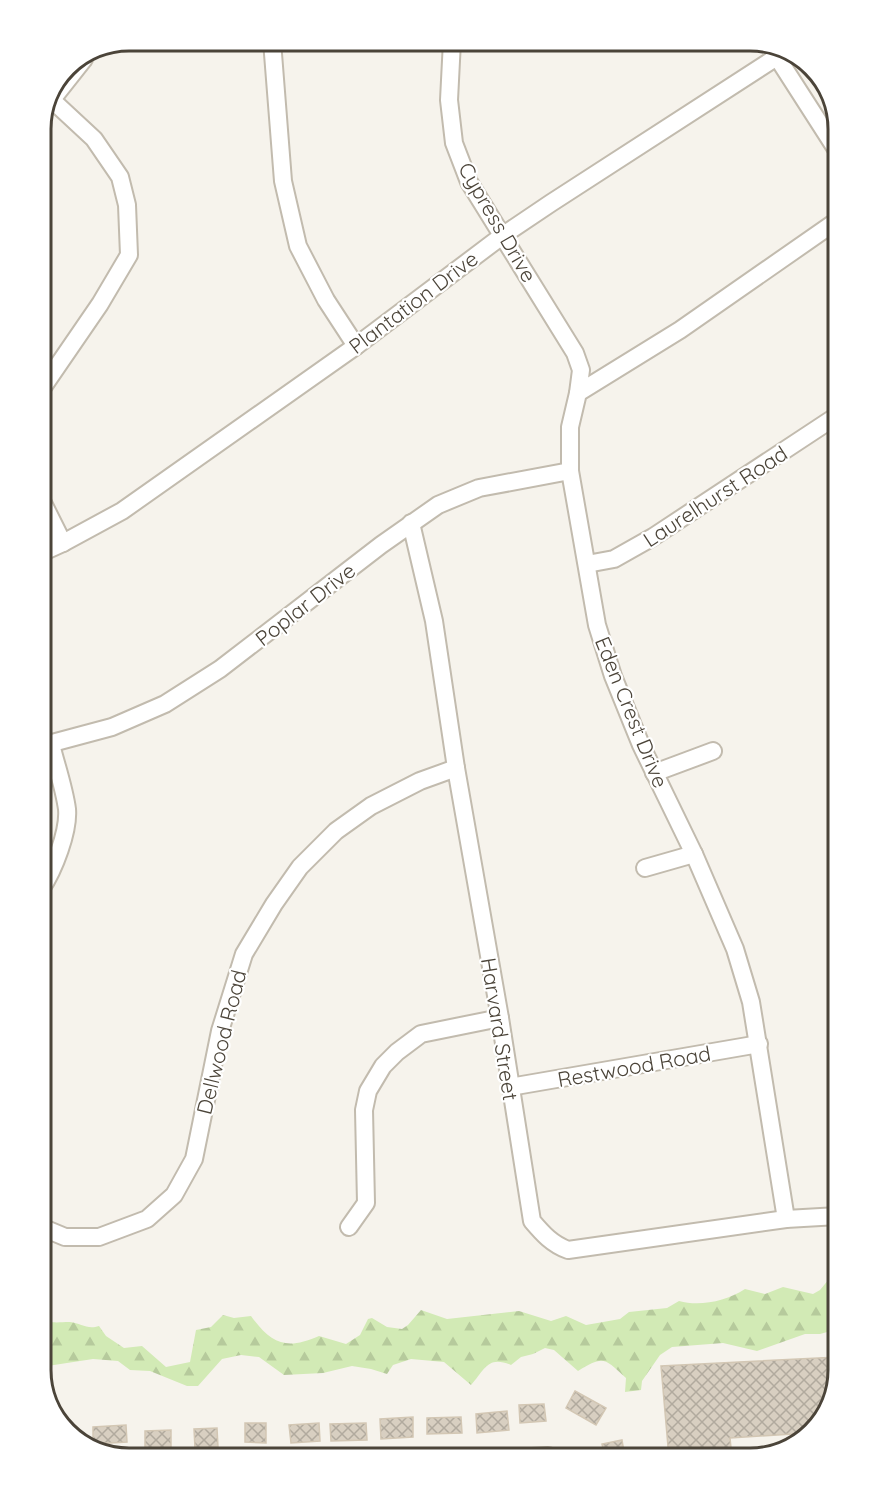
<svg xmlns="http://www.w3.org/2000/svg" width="879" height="1499" viewBox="0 0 879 1499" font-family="Quicksand,sans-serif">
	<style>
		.forest { fill: url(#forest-firs) }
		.building { fill: url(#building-cross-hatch); stroke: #d3c7b4; stroke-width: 1.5 }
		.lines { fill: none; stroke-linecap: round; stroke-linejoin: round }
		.minor-casing { stroke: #c2bbae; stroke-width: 20 }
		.minor { stroke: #fff; stroke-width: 16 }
		.labels { text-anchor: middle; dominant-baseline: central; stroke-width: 4.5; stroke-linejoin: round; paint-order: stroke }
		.street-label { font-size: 21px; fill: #4b4439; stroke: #fff }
		.rim { fill: none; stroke: #4b4439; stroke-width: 3 }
	</style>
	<defs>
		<pattern id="forest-firs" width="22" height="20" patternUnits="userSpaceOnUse" patternTransform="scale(1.5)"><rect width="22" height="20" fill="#d2eab5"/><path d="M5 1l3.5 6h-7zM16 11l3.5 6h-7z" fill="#b6ca9c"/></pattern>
		<pattern id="building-cross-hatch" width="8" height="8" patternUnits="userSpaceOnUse" patternTransform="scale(1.5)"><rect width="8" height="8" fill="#d8cfc1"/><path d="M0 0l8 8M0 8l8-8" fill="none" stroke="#b1aa9e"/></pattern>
	</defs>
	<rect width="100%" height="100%" fill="#f6f3ec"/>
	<!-- forest -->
	<path class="forest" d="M834 1273 838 1275V1329L820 1334H805L757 1351 723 1343 672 1347 660 1355 642 1381 641 1390 625 1392 626 1378C604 1358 604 1355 578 1371L554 1350 545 1348 533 1354 521 1357 511 1365C488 1355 485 1369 471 1385L444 1362 411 1359 393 1365 387 1374 371 1369 352 1366 323 1373 284 1375 259 1357 241 1355 222 1359 198 1386H187L150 1371 130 1370 118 1361 93 1359 41 1367V1319C53 1324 57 1322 70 1322 81 1323 87 1330 99 1326L106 1336 124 1348 142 1346 166 1367 190 1362 196 1330 211 1327 223 1315 234 1318 251 1316C272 1345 287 1350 319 1336L346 1344 360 1335 368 1319 372 1318 387 1327 402 1329 408 1325 421 1310 447 1319 519 1311 551 1321 566 1316 586 1325 620 1319 629 1312 667 1308 679 1301C700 1307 726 1301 745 1289L765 1294 783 1287 813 1294 820 1290Z"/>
	<!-- building -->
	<g class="building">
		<path d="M838 1357V1371L824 1419 808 1433 730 1438 732 1458H669L661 1366Z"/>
		<path d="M575 1391 606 1408 596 1425 566 1408Z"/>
		<path d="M544 1404 546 1421 520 1423 519 1405Z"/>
		<path d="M507 1411 509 1430 477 1433 476 1414Z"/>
		<path d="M413 1417V1437L381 1439 380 1419Z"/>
		<path d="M461 1417 462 1433 427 1434V1418Z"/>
		<path d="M245 1423H266V1443L245 1442Z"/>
		<path d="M319 1423 320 1441 291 1443 289 1425Z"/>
		<path d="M366 1423 367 1440 331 1441 330 1424Z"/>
		<path d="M126 1425 127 1442 93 1444V1427Z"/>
		<path d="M217 1428 218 1447 195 1448 194 1429Z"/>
		<path d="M171 1430V1450L145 1451V1431Z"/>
		<path d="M622 1440 625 1458H605L602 1444Z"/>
	</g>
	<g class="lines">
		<defs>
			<g id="minor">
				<path d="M272 41 283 181 298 246 326 300 356 346"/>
				<path d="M452 41 449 100 454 143 469 182 575 353 581 370 578 393"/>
				<path d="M777 57 838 152"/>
				<path d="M50 102 84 59"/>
				<path d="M41 390 100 304 129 255 127 205 120 177 94 139 52 100"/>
				<path d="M41 499 63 543"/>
				<path d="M411 523 434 621 456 768 500 1018 532 1221C543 1234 552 1244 568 1250L786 1219 838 1216"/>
				<path d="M41 553 63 543 122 511 356 346 502 236 551 203 786 51"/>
				<path d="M587 564 614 559 653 537 838 415"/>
				<path d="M41 746 112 727 165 704 220 669 381 545 438 505 479 488 570 471"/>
				<path d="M654 773 713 751"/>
				<path d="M645 868 694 854"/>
				<path d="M41 889C54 870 69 831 67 809 64 787 56 765 51 744"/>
				<path d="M510 1087 759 1044"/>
				<path d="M786 1219 751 1002 735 949 694 854 641 745 613 676 597 625 570 471V427L578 393 680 330 838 220"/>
				<path d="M41 1227 65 1237H99L147 1219 174 1195 194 1159 220 1031 244 954 274 904 300 867 336 831 371 806 420 781 456 768"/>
				<path d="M349 1227 366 1203 364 1110 368 1091 383 1066 397 1052 421 1034 500 1018"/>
				<path d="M516 1458 548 1456 554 1458"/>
			</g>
		</defs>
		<!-- minor casing -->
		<use href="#minor" class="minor-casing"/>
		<!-- minor -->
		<use href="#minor" class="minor"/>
	</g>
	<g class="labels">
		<!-- street labels -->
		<g class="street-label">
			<text transform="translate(498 222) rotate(60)">Cypress Drive</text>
			<text transform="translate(413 302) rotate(-37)">Plantation Drive</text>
			<text transform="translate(715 496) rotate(-33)">Laurelhurst Road</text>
			<text transform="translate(305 604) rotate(-38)">Poplar Drive</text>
			<text transform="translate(632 712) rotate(68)">Eden Crest Drive</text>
			<text transform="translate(500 1029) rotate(81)">Harvard Street</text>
			<text transform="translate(221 1042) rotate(-76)">Dellwood Road</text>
			<text transform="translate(634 1066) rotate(-10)">Restwood Road</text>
		</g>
	</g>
	<!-- crop -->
	<path d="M0 0H879V1499H0ZM129 51H750A78 78 0 0 1 828 129V1370A78 78 0 0 1 750 1448H129A78 78 0 0 1 51 1370V129A78 78 0 0 1 129 51Z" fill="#fff" fill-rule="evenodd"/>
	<path class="rim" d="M129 51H750A78 78 0 0 1 828 129V1370A78 78 0 0 1 750 1448H129A78 78 0 0 1 51 1370V129A78 78 0 0 1 129 51Z"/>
</svg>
